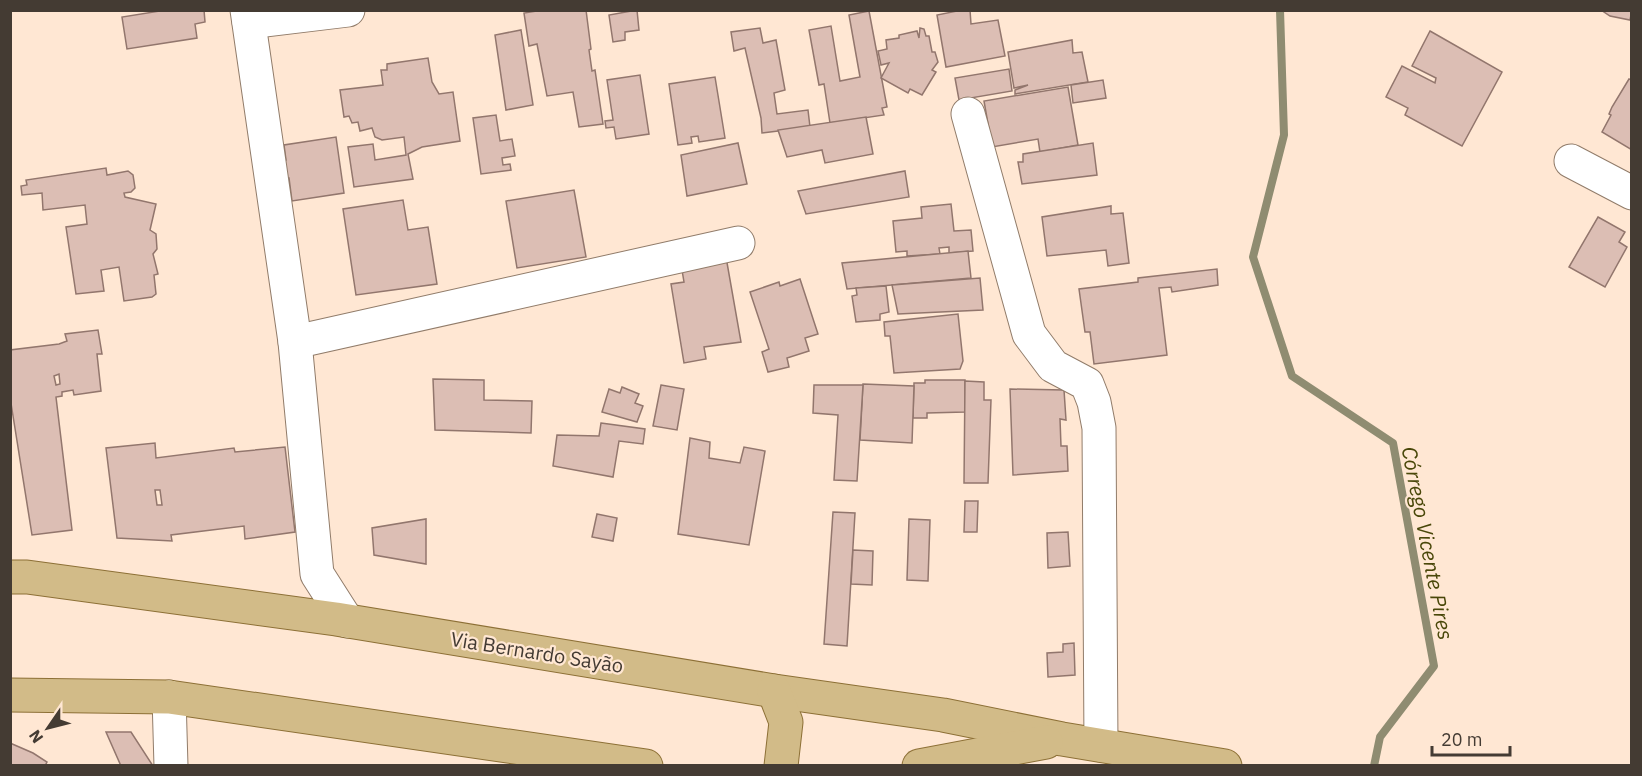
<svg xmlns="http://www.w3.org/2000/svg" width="1642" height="776" viewBox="0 0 1642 776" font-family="'IBM Plex Sans',sans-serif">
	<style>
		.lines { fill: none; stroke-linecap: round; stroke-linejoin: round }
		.stream { stroke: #8f8c71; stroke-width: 8 }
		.building { fill: #dcbeb4; stroke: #92766d; stroke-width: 1.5; fill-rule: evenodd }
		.minor-casing { stroke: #917c6a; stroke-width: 35 }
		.major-casing { stroke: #8d7036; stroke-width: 35 }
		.minor { stroke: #fff; stroke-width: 33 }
		.major { stroke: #d2bb88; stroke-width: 33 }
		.labels { text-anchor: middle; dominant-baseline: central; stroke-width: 4.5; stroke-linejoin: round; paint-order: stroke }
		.street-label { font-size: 20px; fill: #443b33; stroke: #ffe7d3 }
		.water-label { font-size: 21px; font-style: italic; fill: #494709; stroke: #ffe7d3 }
	</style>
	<rect width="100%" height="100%" fill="#ffe7d3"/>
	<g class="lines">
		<!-- stream -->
		<path class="stream" d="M1280 10 1284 135 1253 257 1292 376 1393 443 1434 666 1380 737 1374 766"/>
	</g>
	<!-- building -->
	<g class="building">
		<path d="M166 10H204L205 22 195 24 197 38 127 49 122 17Z"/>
		<path d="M543 10H586L591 49 589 50 592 71 595 70 603 124 579 127 573 92 547 96 537 44 529 46 524 13Z"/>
		<path d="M637 10 639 30 625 32V40L613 42 609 15Z"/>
		<path d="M962 10H970L971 24 998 20 1005 56 946 67 937 15Z"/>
		<path d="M1601 10H1632L1630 20 1610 16Z"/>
		<path d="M869 11 887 107 882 108 884 115 830 123 824 84 819 85 809 30 831 26 840 81 860 77 849 15Z"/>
		<path d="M760 28 763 43 776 40 785 90 774 93 777 114 808 110 810 127 762 133 761 118 745 48 734 51 731 32Z"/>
		<path d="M920 28 924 29 926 36H929L932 52H935L938 62 932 70 936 72 922 95 910 89 908 93 881 78 889 63 881 65 878 51 887 49 886 40 899 38V35L917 31 919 38Z"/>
		<path d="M521 30 533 105 506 110 495 35Z"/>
		<path d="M1430 31 1502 72 1462 146 1405 115 1408 108 1386 97 1402 66 1435 83 1436 78 1412 66Z"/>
		<path d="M1072 40 1073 53 1082 52 1088 82 1015 94V90L1028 85 1014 88 1008 52Z"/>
		<path d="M428 58 432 82 439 94 453 92 460 141 422 147 408 154 413 179 354 187 348 147 373 144 375 160 406 155 404 137 382 140 375 137 372 128 360 131 358 122 352 123 349 116 344 117 340 90 383 85 381 70H387V64Z"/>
		<path d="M1009 69 1012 91 959 100 955 78Z"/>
		<path d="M640 75 649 134 616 139 614 127 606 128 605 121 613 120 607 80Z"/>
		<path d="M715 77 725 138 699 142 698 136 691 137 692 143 678 145 669 84Z"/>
		<path d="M1629 79 1632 80V150L1602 132 1611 115 1609 114 1612 107Z"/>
		<path d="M1103 80 1106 98 1073 103 1071 85Z"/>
		<path d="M1068 87 1078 145 1040 152 1038 139 992 147 984 101Z"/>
		<path d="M496 115 500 141 512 139 515 156 502 158 503 165 510 164 511 170 481 174 473 118Z"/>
		<path d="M866 117 873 154 825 163 822 150 787 157 778 130Z"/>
		<path d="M336 137 344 193 292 201 289 178H283L281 160H286L284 145Z"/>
		<path d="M738 143 747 184 687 196 681 155Z"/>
		<path d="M1093 143 1097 175 1022 184 1018 162H1023V154Z"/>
		<path d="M106 168 107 175 128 171 133 175 135 188 131 192 124 193 125 197 156 204 150 230 156 234 157 249 153 254 158 274 154 275 156 294 152 297 124 301 119 267 101 270 104 291 76 294 66 227 87 224 85 205 43 210 42 193 22 195 21 186 27 185 26 180Z"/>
		<path d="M905 171 909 197 806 214 798 191Z"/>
		<path d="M574 190 586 257 517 268 506 201Z"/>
		<path d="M403 200 408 230 428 227 437 284 356 295 343 209Z"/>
		<path d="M951 204 954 231 971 230 973 251 949 253V247L939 248 940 254 907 256V251L896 252 893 221 922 218 921 207Z"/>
		<path d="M1111 206V214L1123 213 1129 263 1108 266 1106 250 1047 256 1042 217Z"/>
		<path d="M1598 217 1625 232 1619 242 1627 247 1605 287 1569 267Z"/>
		<path d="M968 251 971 278 847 289 842 263Z"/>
		<path d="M726 257 741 342 704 347 706 359 684 363 671 284 684 282 681 264Z"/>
		<path d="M1217 269 1218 285 1172 292 1171 287 1159 288 1167 355 1094 364 1090 332H1085L1079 289 1138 282V278Z"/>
		<path d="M980 278 983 310 898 314 892 285Z"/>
		<path d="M800 279 818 334 805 338 809 351 787 358 789 367 768 372 762 352 769 349 750 292 779 282 780 286Z"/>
		<path d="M886 286 889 312 880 314V320L856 322 852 296 857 295 856 288Z"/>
		<path d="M958 314 963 361 960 369 894 373 890 336H885L884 322Z"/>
		<path d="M98 330 102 354H97L101 391 74 395 73 390 62 392V396L56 397 72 530 32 535 10 397V350L59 344 67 341 65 334ZM59 374 60 384 56 385 54 376Z"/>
		<path d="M433 379 484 380V400L532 401 531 433 435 430Z"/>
		<path d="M925 380H965V412L927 413V418H913L914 383H925Z"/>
		<path d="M965 381 984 382V400H991L988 483H964Z"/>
		<path d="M863 384 914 386 912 443 860 440Z"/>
		<path d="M661 385 684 389 677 430 653 426Z"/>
		<path d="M814 385H863L857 481 834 480 838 415 813 413Z"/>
		<path d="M622 387 639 394 635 403 643 406 637 422 602 412 609 389 620 393Z"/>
		<path d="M1010 389 1064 390 1066 420 1060 419 1061 446H1067L1068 471 1013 475Z"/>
		<path d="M601 423 645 429 643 444 619 441 613 477 553 466 557 435 599 436Z"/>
		<path d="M690 438 710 442 709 458 740 463 744 447 765 451 749 545 678 534Z"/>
		<path d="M155 443 156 458 234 448 235 452 285 447 295 532 245 539 244 526 171 535 172 541 117 538 106 448ZM155 490H160L162 505H157Z"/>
		<path d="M965 501H978L977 532H964Z"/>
		<path d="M833 512 855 513 847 646 824 644Z"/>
		<path d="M597 514 617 518 613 541 592 537Z"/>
		<path d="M426 519V564L374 555 372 528Z"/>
		<path d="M909 519 930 520 928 581 907 580Z"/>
		<path d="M1068 532 1070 566 1048 568 1047 533Z"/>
		<path d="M853 550 873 551 872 585 851 584Z"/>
		<path d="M1074 643 1075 675 1048 677 1047 653 1063 652V644Z"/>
		<path d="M106 732H131L153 766H121Z"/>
		<path d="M10 743 33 753 47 762 45 766H10Z"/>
	</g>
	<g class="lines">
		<defs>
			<g id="minor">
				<path d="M247 10 295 342 317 574 347 621"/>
				<path d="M249 22 348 10"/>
				<path d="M968 114 1029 334 1053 366 1087 384 1094 402 1099 428 1101 745"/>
				<path d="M1571 161 1632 193"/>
				<path d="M295 342 738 243"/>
				<path d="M169 697 171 766"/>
			</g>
			<g id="major">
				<path d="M10 577H27L336 619 774 691 943 715 1062 739 1225 766"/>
				<path d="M774 691 786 722 781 766"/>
				<path d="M10 695 169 697 646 766"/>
				<path d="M919 766 1046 742"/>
			</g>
		</defs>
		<!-- minor casing -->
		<use href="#minor" class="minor-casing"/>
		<!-- major casing -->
		<use href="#major" class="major-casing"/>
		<!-- minor -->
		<use href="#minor" class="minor"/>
		<!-- major -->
		<use href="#major" class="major"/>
	</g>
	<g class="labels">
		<!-- street labels -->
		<g class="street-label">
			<text transform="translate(537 652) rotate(9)">Via Bernardo Sayão</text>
		</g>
		<!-- water labels -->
		<g class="water-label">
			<text transform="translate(1428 543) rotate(79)">Córrego Vicente Pires</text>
		</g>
	</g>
	<!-- border -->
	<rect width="1642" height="776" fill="none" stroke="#443b33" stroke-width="24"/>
	<!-- north arrow -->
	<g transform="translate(48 728) rotate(235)" stroke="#ffe7d3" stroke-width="4.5" paint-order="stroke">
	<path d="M0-4.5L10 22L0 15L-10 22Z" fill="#443b33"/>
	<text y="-9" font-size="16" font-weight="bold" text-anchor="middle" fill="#443b33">N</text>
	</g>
	<!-- scale -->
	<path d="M1432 746v9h78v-9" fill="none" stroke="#443b33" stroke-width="3"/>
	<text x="1441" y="746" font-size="18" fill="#443b33" stroke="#ffe7d3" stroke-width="4.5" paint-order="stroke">20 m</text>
</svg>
